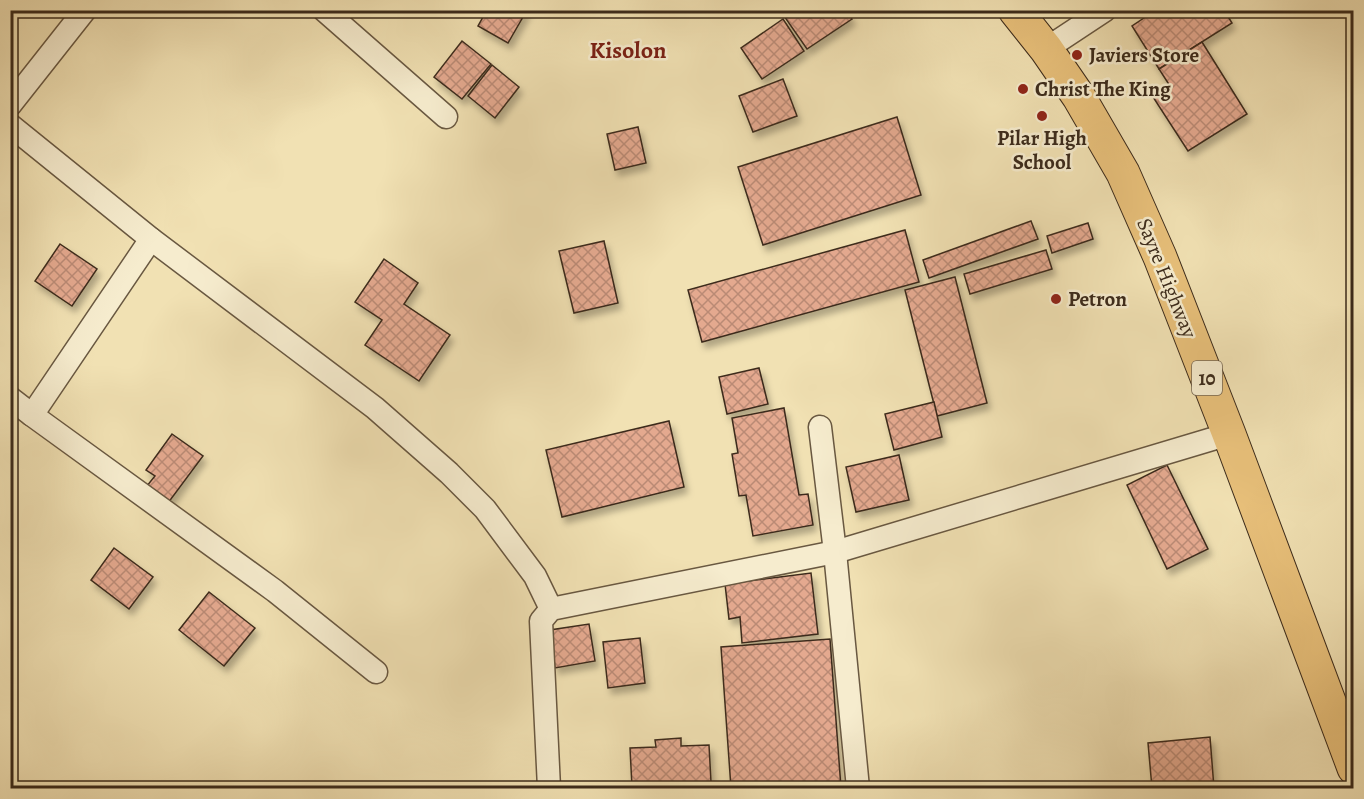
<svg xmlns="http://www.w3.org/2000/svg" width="1364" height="799" viewBox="0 0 1364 799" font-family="Alegreya,serif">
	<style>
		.building { fill: url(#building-cross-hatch); stroke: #3c2b1b; stroke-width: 1.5; filter: url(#shadow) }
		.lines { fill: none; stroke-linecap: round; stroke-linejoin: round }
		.street-casing { stroke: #695841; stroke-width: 25 }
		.highway-casing { stroke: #3c2b1b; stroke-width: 35 }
		.street { stroke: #f6ecce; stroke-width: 22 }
		.highway { stroke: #e8c07a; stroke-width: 33 }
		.poi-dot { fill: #8f2418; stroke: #f6ecce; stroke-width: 2 }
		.labels { text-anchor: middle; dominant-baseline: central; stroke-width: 5; stroke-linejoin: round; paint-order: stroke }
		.shield { fill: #f6ecce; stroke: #746551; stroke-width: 1.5 }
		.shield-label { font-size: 20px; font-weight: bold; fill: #3c2b1b }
		.poi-label { font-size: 21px; font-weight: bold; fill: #3c2b1b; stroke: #f6ecce; text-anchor: start }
		.street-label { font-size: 21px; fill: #3c2b1b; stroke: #f6ecce }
		.quarter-label { font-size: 24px; font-weight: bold; fill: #7a1f14; stroke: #f6ecce }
	</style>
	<defs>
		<pattern id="building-cross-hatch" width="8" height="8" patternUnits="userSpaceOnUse" patternTransform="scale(1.5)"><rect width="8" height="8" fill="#e4a98f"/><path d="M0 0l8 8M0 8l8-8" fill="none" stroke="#ba8a74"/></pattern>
		<filter id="shadow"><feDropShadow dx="3.5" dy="6" stdDeviation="3" flood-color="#0004"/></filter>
	</defs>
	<rect width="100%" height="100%" fill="#f1e1b3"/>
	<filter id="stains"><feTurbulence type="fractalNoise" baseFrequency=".00333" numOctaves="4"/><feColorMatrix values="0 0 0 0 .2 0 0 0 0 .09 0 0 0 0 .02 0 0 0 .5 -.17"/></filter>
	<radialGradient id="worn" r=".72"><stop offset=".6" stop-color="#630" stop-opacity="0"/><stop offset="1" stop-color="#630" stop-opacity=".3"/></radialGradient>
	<!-- building -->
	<g class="building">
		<path d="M487 10H527L508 43 478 26Z"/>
		<path d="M792 10H846L852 19 807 49 784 16Z"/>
		<path d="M1156 10H1224L1232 23 1159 69 1132 26Z"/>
		<path d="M783 19 804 51 762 79 741 48Z"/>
		<path d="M462 41 491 64 462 99 434 77Z"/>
		<path d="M1202 42 1247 114 1188 151 1153 97 1170 86 1159 69Z"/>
		<path d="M492 65 519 87 495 118 468 96Z"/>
		<path d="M783 79 797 116 753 132 739 96Z"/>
		<path d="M897 117 921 195 763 245 738 167Z"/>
		<path d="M638 127 646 163 615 170 607 134Z"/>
		<path d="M1031 221 1038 239 929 278 923 260Z"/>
		<path d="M1088 223 1093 239 1052 253 1047 236Z"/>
		<path d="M905 230 919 282 702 342 688 290Z"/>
		<path d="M604 241 618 303 574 313 559 251Z"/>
		<path d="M60 244 97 269 72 306 35 281Z"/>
		<path d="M1046 250 1052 269 970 294 964 274Z"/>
		<path d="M384 259 418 283 404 304 450 335 419 381 365 345 382 320 355 302Z"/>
		<path d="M955 277 987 403 937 416 905 290Z"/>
		<path d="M759 368 768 404 727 414 719 377Z"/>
		<path d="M934 402 942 437 894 450 885 414Z"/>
		<path d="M784 408 799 495 808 494 813 525 753 536 746 495 739 496 732 454 738 453 732 418Z"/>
		<path d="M669 421 684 487 562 517 546 450Z"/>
		<path d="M172 434 203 456 168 503 146 487 155 476 146 470Z"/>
		<path d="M899 455 909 500 856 512 846 467Z"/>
		<path d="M1167 465 1208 549 1167 569 1127 485Z"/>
		<path d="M114 548 153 577 129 609 91 580Z"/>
		<path d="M811 573 818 634 742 643 740 617 729 619 725 584Z"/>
		<path d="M209 592 255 628 224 666 179 630Z"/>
		<path d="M589 624 595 661 555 668 550 630Z"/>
		<path d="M640 638 645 683 608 688 603 642Z"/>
		<path d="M830 639 841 788H731L721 647Z"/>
		<path d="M1210 737 1214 788H1152L1148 743Z"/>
		<path d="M681 738V746L709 745 711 782 691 783V788H652V786L632 787 630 748 656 747 655 740Z"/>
	</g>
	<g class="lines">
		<defs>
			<g id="street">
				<path d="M324 10 446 117"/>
				<path d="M1046 49 1105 10"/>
				<path d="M10 105 85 10"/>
				<path d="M10 125 151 239 375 408 449 473 485 509 535 576 551 609"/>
				<path d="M10 398 32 415 275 591 376 672"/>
				<path d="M32 415 151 239"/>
				<path d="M820 427 835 552 858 788"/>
				<path d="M549 788 541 621 551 609 835 552 1229 434"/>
			</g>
			<path id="highway" d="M1015 10 1046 49 1079 97 1123 173 1160 257 1229 434 1354 768"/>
		</defs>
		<!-- street casing -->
		<use href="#street" class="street-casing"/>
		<!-- highway casing -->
		<use href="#highway" class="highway-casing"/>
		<!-- street -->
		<use href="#street" class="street"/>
		<!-- highway -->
		<use href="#highway" class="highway"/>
	</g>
	<!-- markers -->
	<g class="poi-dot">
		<circle cx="1077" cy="55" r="6"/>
		<circle cx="1023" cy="89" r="6"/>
		<circle cx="1042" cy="116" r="6"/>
		<circle cx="1056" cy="299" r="6"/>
	</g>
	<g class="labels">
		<!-- shield labels -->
		<rect class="shield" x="1192" y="361" width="30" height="34" rx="4.5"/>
		<g class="shield-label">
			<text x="1207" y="378">10</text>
		</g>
		<!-- poi labels -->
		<g class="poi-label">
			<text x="1089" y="55">Javiers Store</text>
			<text x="1035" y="89">Christ The King</text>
			<text x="1042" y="138" text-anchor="middle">Pilar High<tspan x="1042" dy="24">School</tspan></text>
			<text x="1068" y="299">Petron</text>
		</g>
		<!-- street labels -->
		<g class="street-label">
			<text transform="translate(1167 278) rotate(68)">Sayre Highway</text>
		</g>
		<!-- quarter labels -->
		<g class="quarter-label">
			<text x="628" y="50">Kisolon</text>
		</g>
	</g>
	<!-- margin -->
	<rect width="1364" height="799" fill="none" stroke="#f1e1b3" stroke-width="36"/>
	<rect x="12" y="12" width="1340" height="775" fill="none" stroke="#3c2b1b" stroke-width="3"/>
	<rect x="18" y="18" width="1328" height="763" fill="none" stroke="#3c2b1b" stroke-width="1.5"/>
	<rect width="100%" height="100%" filter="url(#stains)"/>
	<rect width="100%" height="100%" fill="url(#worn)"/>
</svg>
